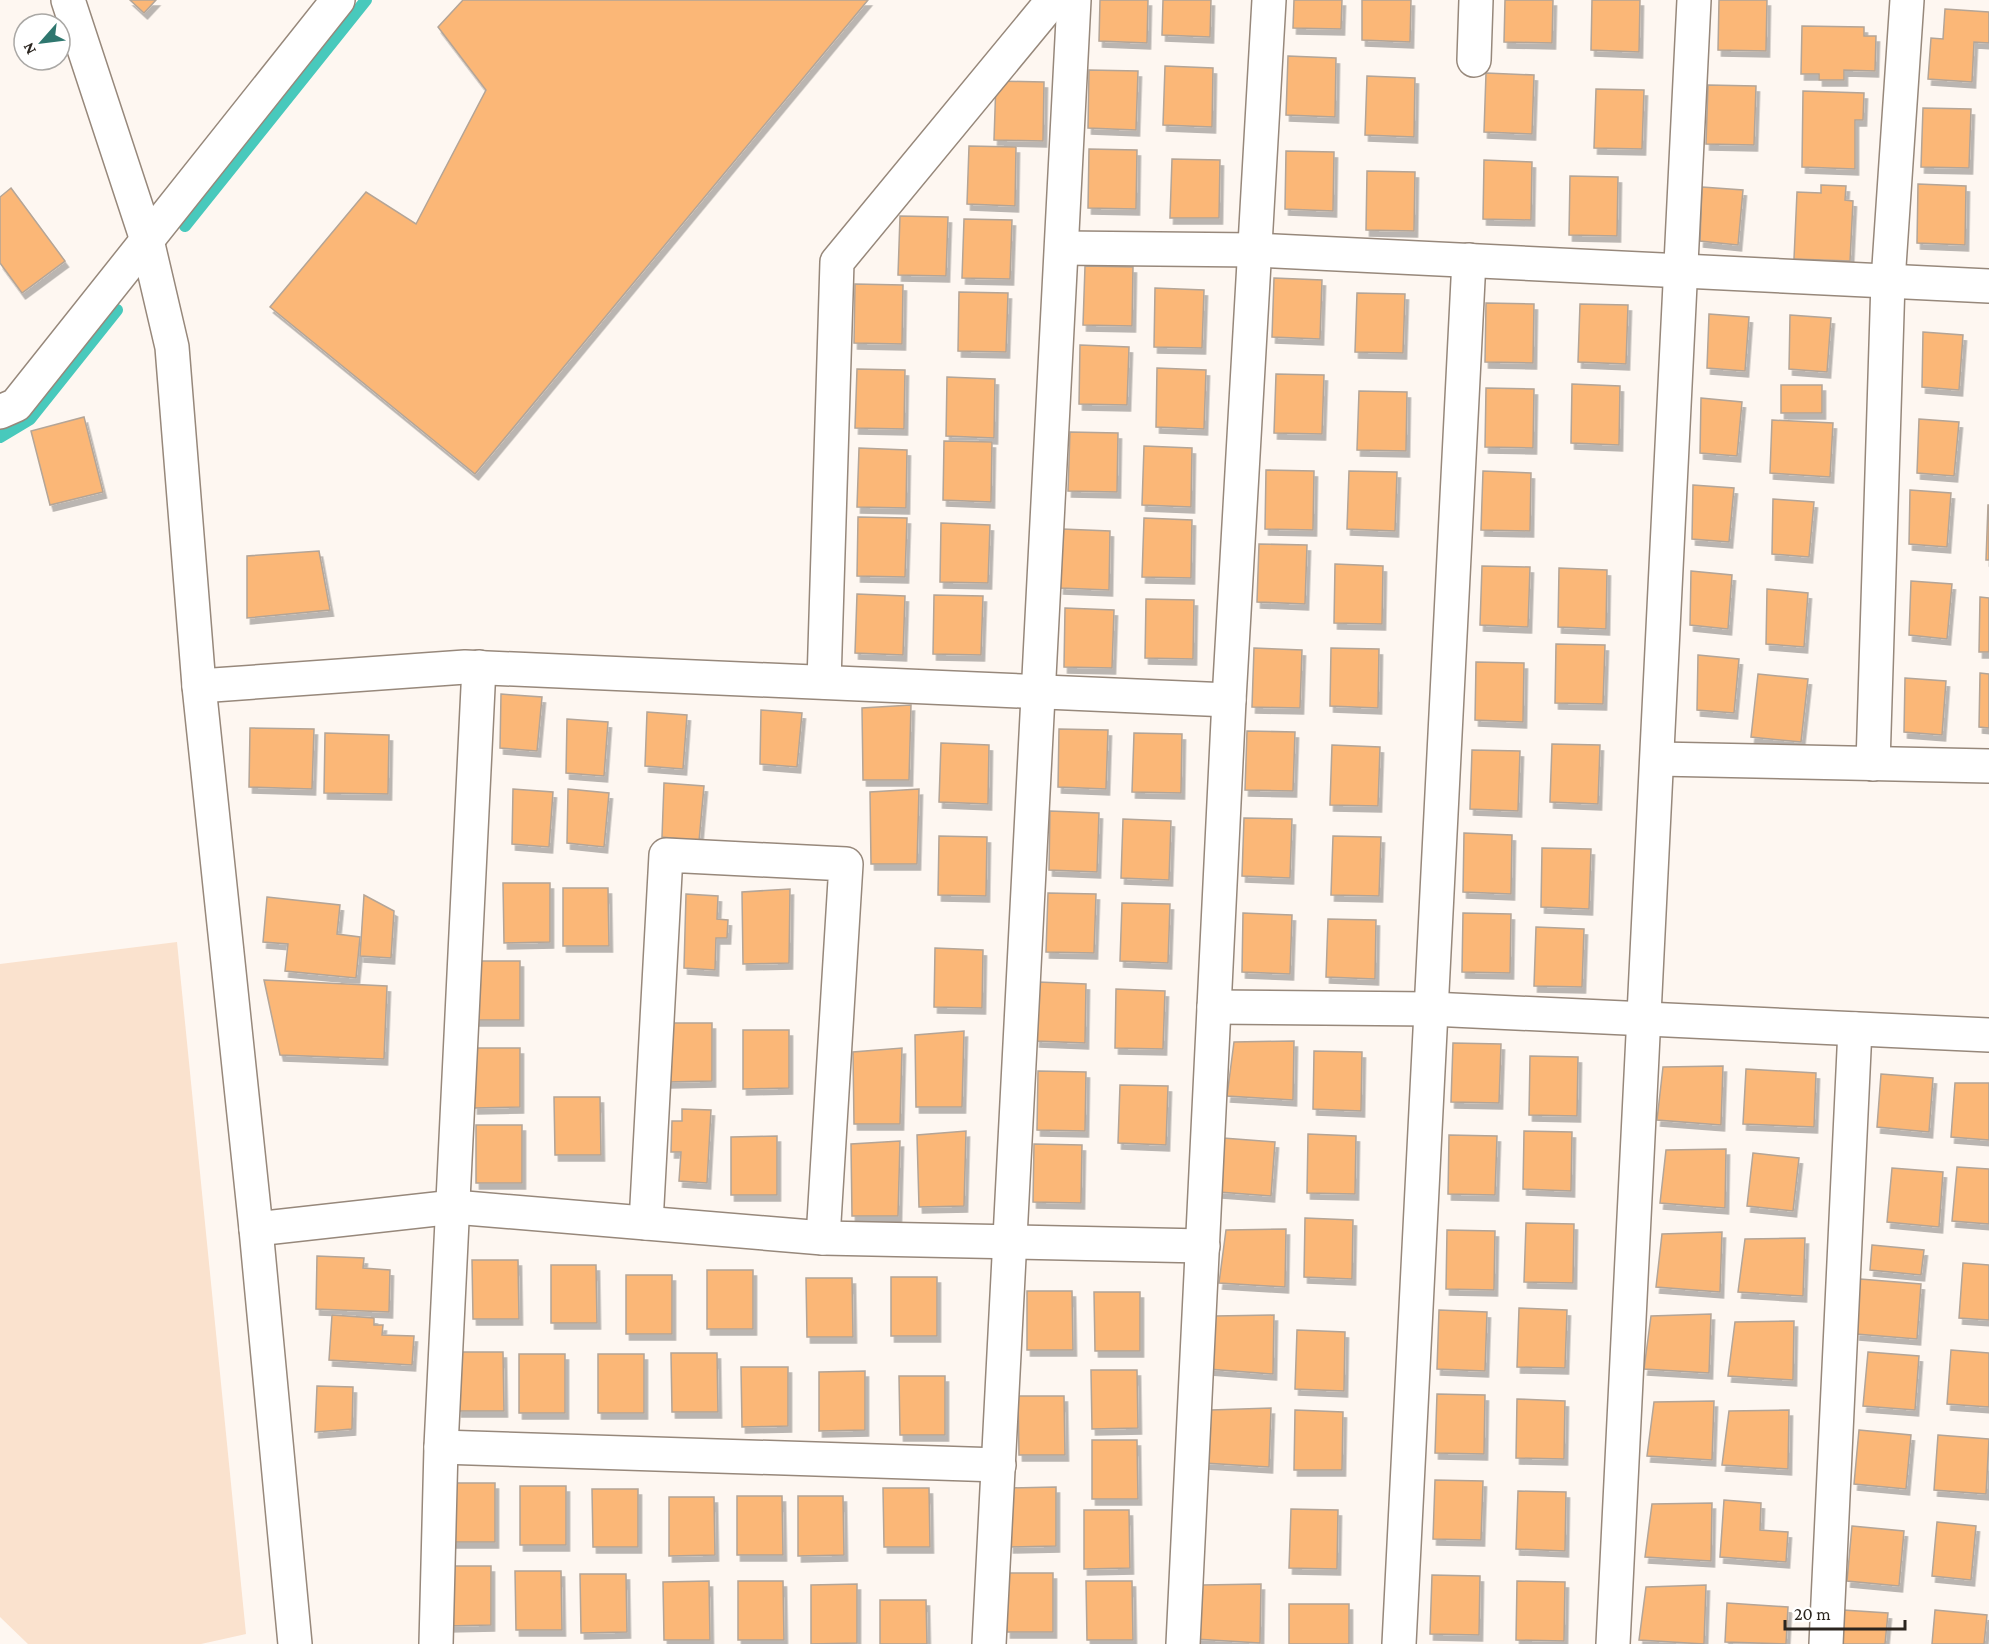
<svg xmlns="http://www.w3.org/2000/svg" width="1989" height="1644" viewBox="0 0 1989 1644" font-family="'Crimson Pro',serif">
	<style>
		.pitch { fill: #fae2ce }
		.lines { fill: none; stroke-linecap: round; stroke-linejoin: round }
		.stream { stroke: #48c9bc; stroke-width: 12 }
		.building { fill: #fbb777; stroke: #b4a597; stroke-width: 1.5; filter: url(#shadow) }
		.minor-casing { stroke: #97887b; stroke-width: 36 }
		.tertiary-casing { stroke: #97887b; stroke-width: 36 }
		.minor { stroke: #fff; stroke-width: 33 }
		.tertiary { stroke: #fff; stroke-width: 33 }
	</style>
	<defs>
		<filter id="shadow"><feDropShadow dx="3.5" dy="6" stdDeviation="0" flood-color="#0004"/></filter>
	</defs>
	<rect width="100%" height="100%" fill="#fef7f1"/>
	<!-- pitch -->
	<path class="pitch" d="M177 942 246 1634 201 1644H28L0 1617V964Z"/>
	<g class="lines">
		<!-- stream -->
		<g class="stream">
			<path d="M185 226 366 0"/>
			<path d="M0 437 30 419 117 310"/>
		</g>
	</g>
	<!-- building -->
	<g class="building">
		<path d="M130 0H156L144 13Z"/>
		<path d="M463 0H868L475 474 270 307 366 192 416 224 486 90 438 27Z"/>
		<path d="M1100 0H1148L1147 43 1099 41Z"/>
		<path d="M1163 0H1211L1210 37 1162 35Z"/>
		<path d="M1294 0H1342L1341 29 1293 28Z"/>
		<path d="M1362 0H1411L1410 42 1362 40Z"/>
		<path d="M1505 0H1553L1552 43 1504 42Z"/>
		<path d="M1592 0H1640L1639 52 1591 50Z"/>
		<path d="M1719 0H1767L1766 51 1718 50Z"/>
		<path d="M1945 9 1989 12V43L1974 42 1972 82 1928 79 1931 38 1943 39Z"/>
		<path d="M1802 26 1864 27V36H1876L1875 71 1844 70V80H1819V74H1801Z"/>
		<path d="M1288 56 1336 58 1335 117 1286 115Z"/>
		<path d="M1165 66 1213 68 1212 127 1163 125Z"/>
		<path d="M1089 70 1138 71 1136 130 1088 128Z"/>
		<path d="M1486 73 1534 75 1532 134 1484 132Z"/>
		<path d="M1367 76 1415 78 1414 137 1365 135Z"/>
		<path d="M996 81 1044 82 1043 141 994 140Z"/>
		<path d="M1708 85 1756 86 1754 145 1706 144Z"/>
		<path d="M1596 89 1644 90 1642 149 1594 148Z"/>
		<path d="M1803 91 1864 93 1863 120H1855V169L1802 167Z"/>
		<path d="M1923 108 1971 109 1969 168 1921 167Z"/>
		<path d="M969 146 1016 147 1015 206 967 204Z"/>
		<path d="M1089 149 1137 150 1136 209 1088 208Z"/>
		<path d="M1286 151 1334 152 1333 211 1285 209Z"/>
		<path d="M1172 159 1220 160 1219 218H1170Z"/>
		<path d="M1484 160 1532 162 1531 220 1483 219Z"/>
		<path d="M1367 171 1415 172 1414 231 1366 230Z"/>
		<path d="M1570 176 1618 177 1617 236 1569 235Z"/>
		<path d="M1918 184 1966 186 1965 245 1917 243Z"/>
		<path d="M1821 185 1846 186 1845 200 1853 201 1850 261 1794 259 1797 192 1821 193Z"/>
		<path d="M1702 187 1743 190 1738 245 1700 241Z"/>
		<path d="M11 188 65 261 22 293 0 263V197Z"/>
		<path d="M900 216 948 217 946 276 898 275Z"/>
		<path d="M964 219 1012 220 1010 279 962 278Z"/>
		<path d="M1085 266 1133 267 1132 326 1083 325Z"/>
		<path d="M1274 278 1322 280 1320 339 1272 337Z"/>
		<path d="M855 284 903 285 902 344 854 343Z"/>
		<path d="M1155 288 1204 290 1202 348 1154 347Z"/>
		<path d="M959 292 1008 293 1006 352 958 351Z"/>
		<path d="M1357 293 1405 294 1403 353 1355 352Z"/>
		<path d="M1486 303 1534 304 1533 363 1485 362Z"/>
		<path d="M1580 304 1628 305 1626 364 1578 362Z"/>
		<path d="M1709 314 1749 317 1745 371 1707 368Z"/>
		<path d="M1790 315 1831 318 1827 372 1789 369Z"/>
		<path d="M1923 332 1963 335 1959 390 1922 387Z"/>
		<path d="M1080 345 1129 347 1127 405 1079 404Z"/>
		<path d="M1157 368 1206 370 1204 429 1156 427Z"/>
		<path d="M857 369 905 370 904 429 855 428Z"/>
		<path d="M1276 374 1324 375 1322 434 1274 433Z"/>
		<path d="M947 377 995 379 994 438 946 436Z"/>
		<path d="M1572 384 1620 386 1619 445 1571 443Z"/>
		<rect x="1781" y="385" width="41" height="28"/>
		<path d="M1486 388 1534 389 1533 448 1485 447Z"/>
		<path d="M1359 391 1407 392 1406 451 1357 450Z"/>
		<path d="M1701 398 1742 402 1737 456 1700 453Z"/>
		<path d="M84 417 103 492 50 505 31 431Z"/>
		<path d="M1919 419 1959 422 1954 476 1917 473Z"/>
		<path d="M1772 420 1833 423 1830 477 1770 473Z"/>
		<path d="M1070 432 1118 433 1117 492 1068 491Z"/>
		<path d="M944 441 992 442 991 502 943 500Z"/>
		<path d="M1144 446 1192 448 1191 507 1142 505Z"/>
		<path d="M859 448 907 450 906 508 857 507Z"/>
		<path d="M1266 470 1314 471 1313 530 1265 529Z"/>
		<path d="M1349 471 1397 472 1395 531 1347 529Z"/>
		<path d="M1483 471 1531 473 1530 531 1481 530Z"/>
		<path d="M1693 485 1734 488 1729 542 1692 539Z"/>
		<path d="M1910 490 1951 493 1947 547 1909 544Z"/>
		<path d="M1773 499 1814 502 1809 557 1772 554Z"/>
		<path d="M1988 505H1989V560H1986Z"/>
		<path d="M858 517 907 518 905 577 857 576Z"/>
		<path d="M1144 518 1192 520 1191 578 1142 577Z"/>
		<path d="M941 523 990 525 988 583 940 582Z"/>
		<path d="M1062 529 1110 531 1109 590 1060 588Z"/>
		<path d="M1259 544 1307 545 1305 604 1257 602Z"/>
		<path d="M319 551 330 610 247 618V556Z"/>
		<path d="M1335 564 1383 566 1382 624 1334 623Z"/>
		<path d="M1482 566 1530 567 1528 627 1480 625Z"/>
		<path d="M1559 568 1607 570 1606 629 1558 627Z"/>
		<path d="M1691 571 1732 575 1728 629 1690 625Z"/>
		<path d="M1911 581 1952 584 1947 639 1909 635Z"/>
		<path d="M1767 589 1808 593 1804 647 1766 644Z"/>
		<path d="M857 594 905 596 903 655 855 653Z"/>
		<path d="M934 595 983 596 981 655 933 654Z"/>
		<path d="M1980 597 1989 598V652H1979Z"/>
		<path d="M1146 599 1194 600 1193 659 1145 658Z"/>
		<path d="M1065 608 1114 610 1112 668 1064 667Z"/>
		<path d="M1556 644 1605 645 1603 704 1555 703Z"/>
		<path d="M1254 648 1302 650 1300 708 1252 707Z"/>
		<path d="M1331 648 1379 649 1378 708 1330 706Z"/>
		<path d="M1698 655 1739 659 1734 713 1697 710Z"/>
		<path d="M1476 662 1524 663 1523 722 1475 720Z"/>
		<path d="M1980 673 1989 674V728L1979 727Z"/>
		<path d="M1758 674 1808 679 1801 742 1751 737Z"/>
		<path d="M1905 678 1946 681 1942 735 1904 732Z"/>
		<path d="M501 694 542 697 537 751 500 748Z"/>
		<path d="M911 705 909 780H863L862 708Z"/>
		<path d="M761 710 802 713 797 767 760 764Z"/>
		<path d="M647 712 687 715 683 769 645 766Z"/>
		<path d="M567 719 608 722 604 776 566 773Z"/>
		<path d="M250 728 314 729 312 789 249 787Z"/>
		<path d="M1059 729 1108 730 1106 789 1058 787Z"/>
		<path d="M1247 731 1295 732 1293 791 1245 790Z"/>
		<path d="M325 733 389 735 388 794 324 793Z"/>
		<path d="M1134 733 1182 734 1181 793 1132 792Z"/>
		<path d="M941 743 989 745 988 804 939 802Z"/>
		<path d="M1552 744 1600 745 1598 804 1550 802Z"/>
		<path d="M1332 745 1380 747 1378 806 1330 805Z"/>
		<path d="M1472 750 1520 751 1518 811 1470 809Z"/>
		<path d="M664 783 704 786 699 841 662 837Z"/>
		<path d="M513 789 553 792 549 847 512 844Z"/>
		<path d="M568 789 609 793 604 847 567 843Z"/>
		<path d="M919 789 917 864H871L870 792Z"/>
		<path d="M1050 811 1099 813 1097 872 1049 870Z"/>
		<path d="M1244 818 1292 819 1290 878 1242 876Z"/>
		<path d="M1123 819 1171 821 1169 880 1121 878Z"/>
		<path d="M1464 833 1512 835 1511 894 1463 892Z"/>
		<path d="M939 836 987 837 986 896 938 895Z"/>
		<path d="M1333 836 1381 837 1379 896 1331 895Z"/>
		<path d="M1542 848 1591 849 1589 909 1541 907Z"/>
		<path d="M503 883H550V942L504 943Z"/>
		<path d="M563 888H608L609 946H563Z"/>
		<path d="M790 889 789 963 743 964 742 892Z"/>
		<path d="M1048 893 1096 894 1094 953 1046 952Z"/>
		<path d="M686 894 718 896 717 919 728 920 727 938H716L715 970 684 968Z"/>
		<path d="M364 895 394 911 391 958 360 956Z"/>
		<path d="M267 897 340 905 337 934 360 937 356 978 285 971 288 944 263 942Z"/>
		<path d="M1122 903 1170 904 1168 963 1120 961Z"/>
		<path d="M1243 913 1292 915 1290 974 1242 972Z"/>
		<path d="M1463 913 1511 914 1510 973 1462 972Z"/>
		<path d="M1328 919 1376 920 1375 979 1326 977Z"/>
		<path d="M1536 927 1584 929 1582 987 1534 986Z"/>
		<path d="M935 948 983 950 982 1008 934 1007Z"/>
		<path d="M474 961H520V1020H475Z"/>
		<path d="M264 980 387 986 384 1059 280 1055Z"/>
		<path d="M1038 982 1086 984 1085 1043 1036 1041Z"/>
		<path d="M1116 989 1165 991 1163 1049 1115 1048Z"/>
		<path d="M666 1023H712V1081L667 1082Z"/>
		<path d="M743 1030H789V1088L743 1089Z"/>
		<path d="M964 1031 962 1107H916L915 1035Z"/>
		<path d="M1294 1041 1293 1100 1227 1096 1234 1042Z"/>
		<path d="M1453 1043 1501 1044 1499 1103 1451 1102Z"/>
		<path d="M474 1048H520V1107L474 1108Z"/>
		<path d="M902 1048 900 1124H854L853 1052Z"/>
		<path d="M1314 1051 1362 1052 1361 1111 1313 1109Z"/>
		<path d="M1530 1056 1578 1057 1577 1116 1529 1115Z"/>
		<path d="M1723 1066 1721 1125 1657 1120 1663 1067Z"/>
		<path d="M1746 1069 1816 1073 1814 1127 1743 1124Z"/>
		<path d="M1038 1071 1086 1072 1085 1131 1037 1130Z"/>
		<path d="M1881 1074 1933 1078 1929 1132 1877 1127Z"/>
		<path d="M1955 1083H1989V1140L1951 1137Z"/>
		<path d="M1120 1085 1168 1086 1166 1145 1118 1143Z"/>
		<path d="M554 1097H600L601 1155H555Z"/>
		<path d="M682 1109 711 1110 707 1183 679 1181 681 1152H671L672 1121H682Z"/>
		<rect x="476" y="1125" width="46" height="58"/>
		<path d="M966 1131 964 1206 919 1207 917 1135Z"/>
		<path d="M1524 1131 1572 1132 1571 1191 1523 1189Z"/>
		<path d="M1308 1134 1356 1136 1355 1194 1307 1193Z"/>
		<path d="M1449 1135 1497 1136 1495 1195 1448 1194Z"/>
		<path d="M777 1136V1195H731V1137Z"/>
		<path d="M1223 1138 1275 1142 1271 1196 1219 1192Z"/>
		<path d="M900 1141 898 1216H852L851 1144Z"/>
		<path d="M1034 1144 1082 1145 1081 1203 1033 1202Z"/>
		<path d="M1726 1149 1725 1208 1660 1203 1666 1150Z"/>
		<path d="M1753 1153 1799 1158 1793 1211 1747 1206Z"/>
		<path d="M1957 1167 1989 1169V1224L1952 1221Z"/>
		<path d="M1892 1168 1943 1172 1939 1227 1887 1222Z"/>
		<path d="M1305 1218 1353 1220 1352 1279 1304 1277Z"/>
		<path d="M1526 1223 1574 1224 1573 1283 1524 1282Z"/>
		<path d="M1286 1229 1285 1287 1219 1283 1226 1230Z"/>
		<path d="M1447 1230 1495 1231 1494 1290 1446 1289Z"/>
		<path d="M1722 1232 1720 1292 1656 1287 1662 1234Z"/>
		<path d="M1805 1238 1803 1296 1738 1292 1745 1239Z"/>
		<path d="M1872 1245 1924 1250 1921 1275 1870 1270Z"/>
		<path d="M317 1256 364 1258 363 1268 390 1270 389 1312 316 1309Z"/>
		<path d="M472 1260H518L519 1319H473Z"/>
		<path d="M1963 1263 1989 1265V1320L1959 1318Z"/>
		<path d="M551 1265H596L597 1323H551Z"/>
		<rect x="707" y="1270" width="46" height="59"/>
		<rect x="626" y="1275" width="46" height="59"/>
		<rect x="891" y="1277" width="46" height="59"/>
		<path d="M806 1278H852L853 1337H807Z"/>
		<path d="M1860 1279 1921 1284 1917 1339 1856 1334Z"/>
		<path d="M1027 1291H1072L1073 1350H1027Z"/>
		<path d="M1094 1292H1140V1351H1095Z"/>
		<path d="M1519 1308 1567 1310 1565 1368 1517 1367Z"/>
		<path d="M1439 1310 1487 1312 1485 1371 1437 1369Z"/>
		<path d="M1711 1314 1709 1373 1644 1369 1651 1316Z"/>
		<path d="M332 1315 374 1318V1325H383L382 1335 414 1336 412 1365 329 1360Z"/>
		<path d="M1274 1315 1273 1374 1208 1369 1215 1316Z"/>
		<path d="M1794 1321 1793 1380 1728 1376 1735 1322Z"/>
		<path d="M1297 1330 1345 1332 1344 1391 1295 1389Z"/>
		<path d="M1951 1350 1989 1353V1407L1947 1404Z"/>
		<path d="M457 1352H503L504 1411H458Z"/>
		<path d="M1868 1352 1919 1356 1915 1410 1863 1406Z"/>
		<path d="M671 1353H717L718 1412H672Z"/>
		<rect x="519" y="1354" width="46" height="59"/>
		<rect x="598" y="1354" width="46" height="59"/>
		<path d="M741 1367H788V1426L742 1427Z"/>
		<path d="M1091 1370H1137L1138 1428 1092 1429Z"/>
		<path d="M865 1371V1430L819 1431V1372Z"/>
		<path d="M899 1376H945V1435H900Z"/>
		<path d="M317 1386 353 1387 352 1429 315 1432Z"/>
		<path d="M1437 1394 1485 1395 1484 1454 1435 1453Z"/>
		<path d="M1018 1396H1064L1065 1455H1019Z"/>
		<path d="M1517 1399 1565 1401 1564 1459 1516 1458Z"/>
		<path d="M1714 1401 1712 1460 1647 1456 1654 1402Z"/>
		<path d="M1271 1408 1269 1467 1204 1463 1211 1410Z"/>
		<path d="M1295 1410 1343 1412 1342 1470H1294Z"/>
		<path d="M1789 1410 1788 1469 1722 1465 1729 1411Z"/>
		<path d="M1859 1430 1911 1435 1906 1489 1854 1484Z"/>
		<path d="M1938 1435 1989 1439 1986 1494 1934 1490Z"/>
		<path d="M1092 1440H1137L1138 1499H1092Z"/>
		<path d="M1435 1480 1483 1481 1481 1540 1433 1539Z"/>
		<path d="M448 1483H495V1542H449Z"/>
		<rect x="520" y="1486" width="46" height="59"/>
		<path d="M1056 1487V1546L1010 1547V1488Z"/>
		<path d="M883 1488H929L930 1547H884Z"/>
		<path d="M592 1489H638V1547H593Z"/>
		<path d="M1518 1491 1566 1492 1565 1551 1516 1549Z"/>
		<path d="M737 1496H782L783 1555H737Z"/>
		<path d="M798 1496H843L844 1555 798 1556Z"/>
		<path d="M669 1497H714L715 1555 669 1556Z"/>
		<path d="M1724 1500 1761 1503 1760 1530 1788 1532 1786 1562 1720 1557Z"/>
		<path d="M1712 1503 1711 1561 1645 1557 1652 1504Z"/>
		<path d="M1291 1509 1338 1510 1337 1569 1289 1568Z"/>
		<path d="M1084 1510H1129L1130 1568 1084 1569Z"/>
		<path d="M1937 1522 1976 1526 1971 1580 1932 1576Z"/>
		<path d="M1852 1526 1904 1531 1899 1586 1847 1581Z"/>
		<path d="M445 1566H491V1625L446 1626Z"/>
		<path d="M515 1571H561L562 1630H516Z"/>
		<rect x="1007" y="1573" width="46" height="59"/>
		<path d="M580 1574H626L627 1632 581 1633Z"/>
		<path d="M1432 1575 1480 1576 1479 1635 1430 1634Z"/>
		<path d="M709 1581 710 1640H664L663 1582Z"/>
		<path d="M738 1581H783L784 1640H738Z"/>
		<path d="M1086 1581H1132L1133 1640H1087Z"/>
		<path d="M1517 1581 1565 1582 1564 1641 1516 1640Z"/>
		<path d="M857 1584V1643L811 1644V1585Z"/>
		<path d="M1261 1584 1260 1643 1195 1639 1202 1585Z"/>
		<path d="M1706 1585 1704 1644 1639 1640 1646 1587Z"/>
		<path d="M880 1600H926L927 1644H880Z"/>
		<path d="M1727 1603 1788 1607 1786 1644 1725 1642Z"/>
		<rect x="1289" y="1604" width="60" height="40"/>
		<path d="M1843 1610 1888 1613 1885 1644H1840Z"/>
		<path d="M1935 1610 1987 1615 1984 1644H1932Z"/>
	</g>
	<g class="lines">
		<defs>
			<g id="minor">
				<path d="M1474 60 1476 0"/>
				<path d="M1062 248 1255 250 1989 286"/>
				<path d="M0 412 16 405 338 0"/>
				<path d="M824 682 837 262 1053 0"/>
				<path d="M199 686 465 667 1229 700"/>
				<path d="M1658 759 1989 766"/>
				<path d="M1873 764 1888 281 1907 0"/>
				<path d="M1214 1007 1431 1009 1989 1035"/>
				<path d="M646 1223 666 855 846 864 823 1238"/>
				<path d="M256 1229 454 1207 823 1238 1203 1246"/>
				<path d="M441 1447 999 1465"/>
				<path d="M436 1644 441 1447 479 667"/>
				<path d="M989 1644 1074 0"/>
				<path d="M1183 1644 1229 700 1269 0"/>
				<path d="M1399 1644 1469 260"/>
				<path d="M1613 1644 1694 0"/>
				<path d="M1826 1644 1855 1029"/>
			</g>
			<path id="tertiary" d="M68 0 147 240 172 347 199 686 256 1229 295 1644"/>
		</defs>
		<!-- minor casing -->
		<use href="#minor" class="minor-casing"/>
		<!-- tertiary casing -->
		<use href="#tertiary" class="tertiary-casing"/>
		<!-- minor -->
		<use href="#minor" class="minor"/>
		<!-- tertiary -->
		<use href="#tertiary" class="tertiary"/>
	</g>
	<!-- north arrow -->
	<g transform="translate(42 42) rotate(242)"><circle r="28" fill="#ffffff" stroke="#aaa8a5" stroke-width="1.5"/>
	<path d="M0-4.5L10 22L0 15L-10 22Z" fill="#2f776f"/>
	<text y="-9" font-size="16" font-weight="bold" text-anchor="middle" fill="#2b251f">N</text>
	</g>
	<!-- scale -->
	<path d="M1785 1620v9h120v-9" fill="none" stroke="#2b251f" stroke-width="3"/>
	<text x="1794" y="1620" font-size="18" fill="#2b251f" stroke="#ffffff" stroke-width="4.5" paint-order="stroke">20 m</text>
</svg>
